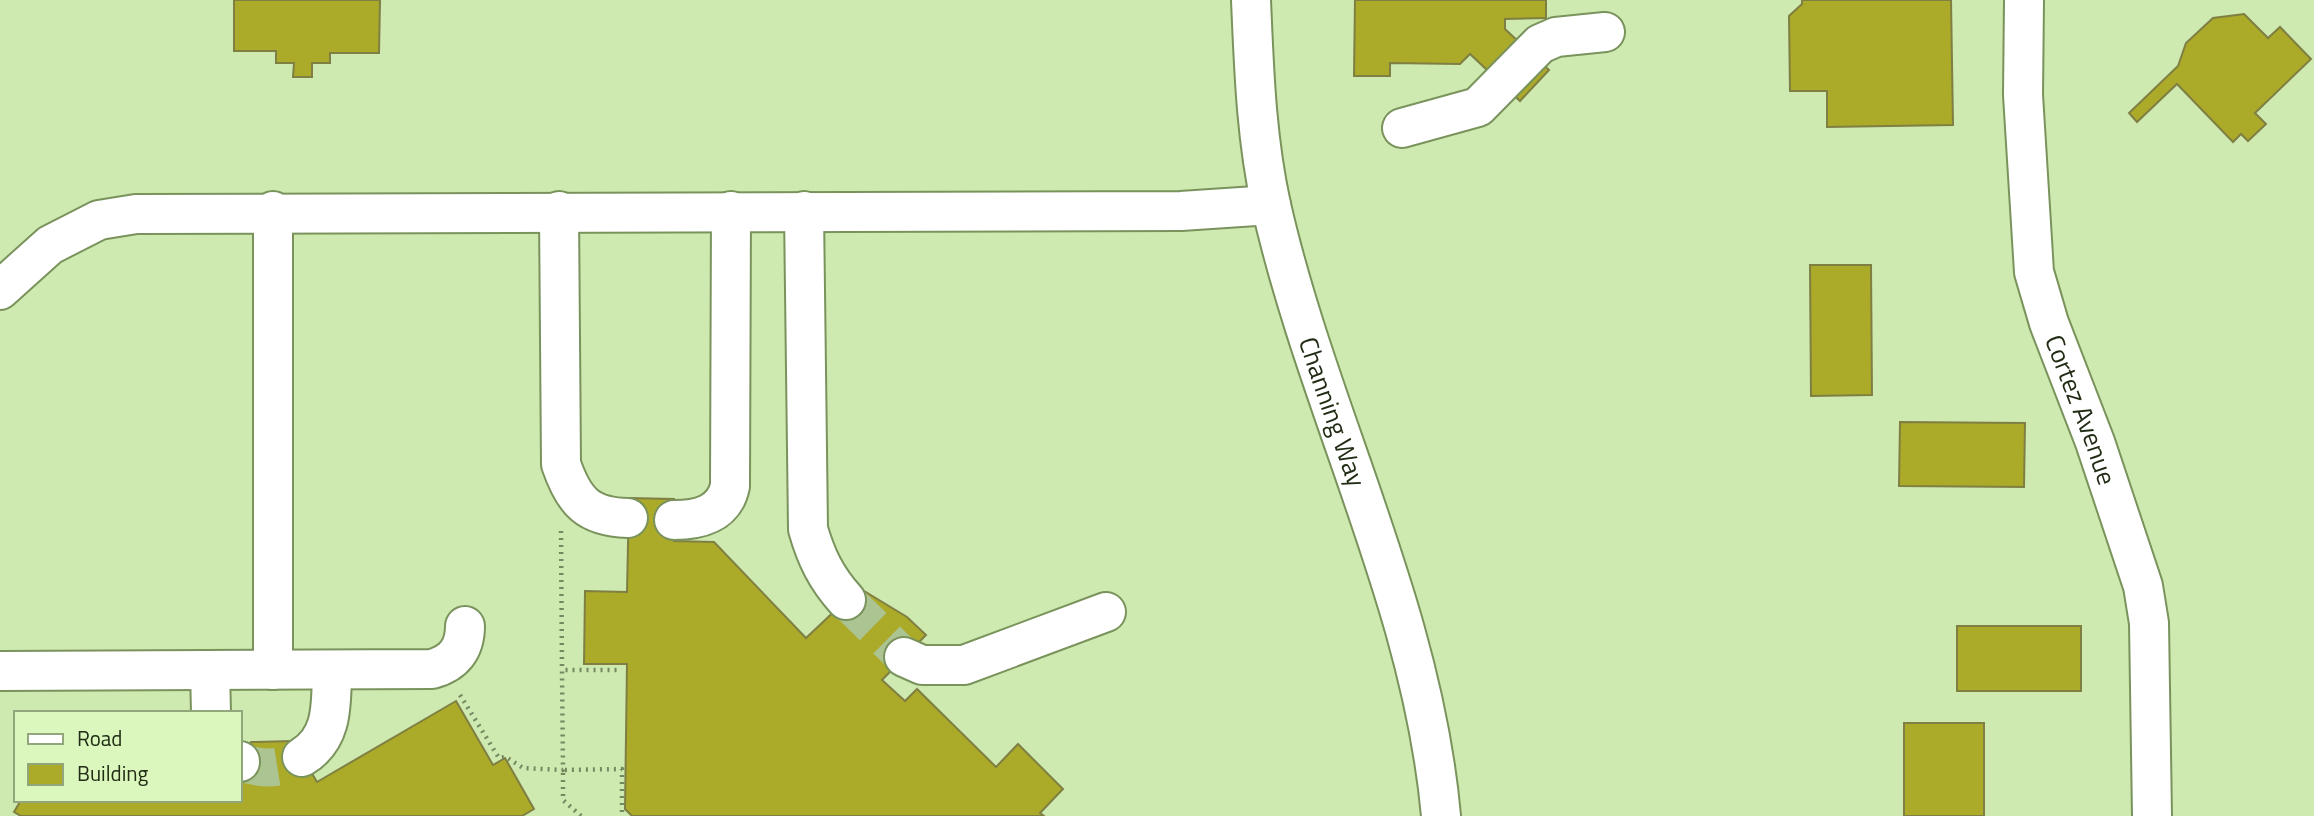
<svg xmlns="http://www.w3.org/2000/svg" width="2314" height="816" viewBox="0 0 2314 816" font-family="'Titillium Web',sans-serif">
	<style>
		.building { fill: #abaa29; stroke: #7f7f43; stroke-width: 2 }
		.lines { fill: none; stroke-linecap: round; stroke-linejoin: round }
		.minor-tunnel { stroke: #abc491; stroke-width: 38; stroke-dasharray: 38 19; stroke-linecap: butt }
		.minor-casing { stroke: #7a935d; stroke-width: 42 }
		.major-casing { stroke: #7a935d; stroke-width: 42 }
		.path { stroke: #758860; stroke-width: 4.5; stroke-dasharray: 2 5; stroke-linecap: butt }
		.minor { stroke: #fff; stroke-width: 38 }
		.major { stroke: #fff; stroke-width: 38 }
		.labels { text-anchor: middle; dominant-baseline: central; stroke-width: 5; stroke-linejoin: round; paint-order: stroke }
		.street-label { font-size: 26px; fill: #212c15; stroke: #dbf7bd }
	</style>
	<rect width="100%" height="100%" fill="#ceeab0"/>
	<!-- building -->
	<g class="building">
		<path d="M234 0H380L379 53H330V63H312V77H293L294 63H276V51H234Z"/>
		<path d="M1355 0H1546V18L1505 19V29L1549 70 1520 101 1470 54 1460 64 1390 63V76H1354Z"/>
		<path d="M1802 0H1951L1953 125 1827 127V91H1790L1789 16 1802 4Z"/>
		<path d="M2244 14 2268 38 2280 27 2311 59 2255 113 2266 124 2248 141 2241 134 2233 142 2177 84 2137 122 2129 113 2178 66 2186 43 2213 18Z"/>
		<path d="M1810 265H1871L1872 395 1811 396Z"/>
		<path d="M1900 422 2025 423 2024 487 1899 486Z"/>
		<path d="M629 498 674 499V541L714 542 806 638 859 588 907 617 926 635 882 680 905 701 917 689 996 767 1018 744 1063 789 1040 813 1044 816H632L625 809 627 664H584L585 591 627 592Z"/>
		<rect x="1957" y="626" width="124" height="65"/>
		<path d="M456 701 493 765 505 758 534 809 522 816H21L14 812 21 800H240V762L251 742 293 741 317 782Z"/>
		<rect x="1904" y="723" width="80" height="93"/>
	</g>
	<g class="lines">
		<!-- minor-tunnel -->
		<g class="minor-tunnel">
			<path d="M846 600 904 657"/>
			<path d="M240 762C263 770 281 770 302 757"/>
		</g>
		<defs>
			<g id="minor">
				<path id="s1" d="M2024 0 2023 95 2034 272 2049 323 2095 442 2143 586 2149 623 2152 816"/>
				<path d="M1402 128 1478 107 1540 44 1556 37 1605 32"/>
				<path d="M559 211 561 464C574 502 588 517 628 518"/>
				<path d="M804 211 808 529C816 557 826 578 846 600"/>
				<path d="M0 290 50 245 99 220 136 214 1181 211 1271 205"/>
				<path d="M674 520C699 520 724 514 730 486L731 211"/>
				<path d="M904 657 922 665H964L1106 612"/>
				<path d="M210 670 211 713"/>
				<path d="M273 670V211"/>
				<path d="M0 671 432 669C454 663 465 649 465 626"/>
				<path d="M302 757C334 738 331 703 332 670"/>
				<path d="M240 761V762"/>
			</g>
			<g id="major">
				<path id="s2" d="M1251 0C1254 69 1256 137 1271 205 1318 412 1422 603 1441 816"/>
			</g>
		</defs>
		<!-- minor casing -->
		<use href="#minor" class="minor-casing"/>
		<!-- major casing -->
		<use href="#major" class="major-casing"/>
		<!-- path -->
		<g class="path">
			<path d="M561 531 562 670"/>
			<path d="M460 695 499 758 506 757 523 768 563 770 562 670H617"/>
			<path d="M581 816 563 800V770L622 769V816"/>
		</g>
		<!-- minor -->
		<use href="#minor" class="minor"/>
		<!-- major -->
		<use href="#major" class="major"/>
	</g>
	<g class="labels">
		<!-- street labels -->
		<g class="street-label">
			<text stroke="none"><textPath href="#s1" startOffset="418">Cortez Avenue</textPath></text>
			<text stroke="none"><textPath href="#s2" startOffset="422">Channing Way</textPath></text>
		</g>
	</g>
	<!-- legend -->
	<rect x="14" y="711" width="228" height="91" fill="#dbf7bd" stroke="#91a67a" stroke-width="2"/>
	<rect x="28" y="734" width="35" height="10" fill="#ffffff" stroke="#91a67a" stroke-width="2"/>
	<text x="77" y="746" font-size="21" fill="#212c15">Road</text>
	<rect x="28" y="764" width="35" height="21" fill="#abaa29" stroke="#91a67a" stroke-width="2"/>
	<text x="77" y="781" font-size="21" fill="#212c15">Building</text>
</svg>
